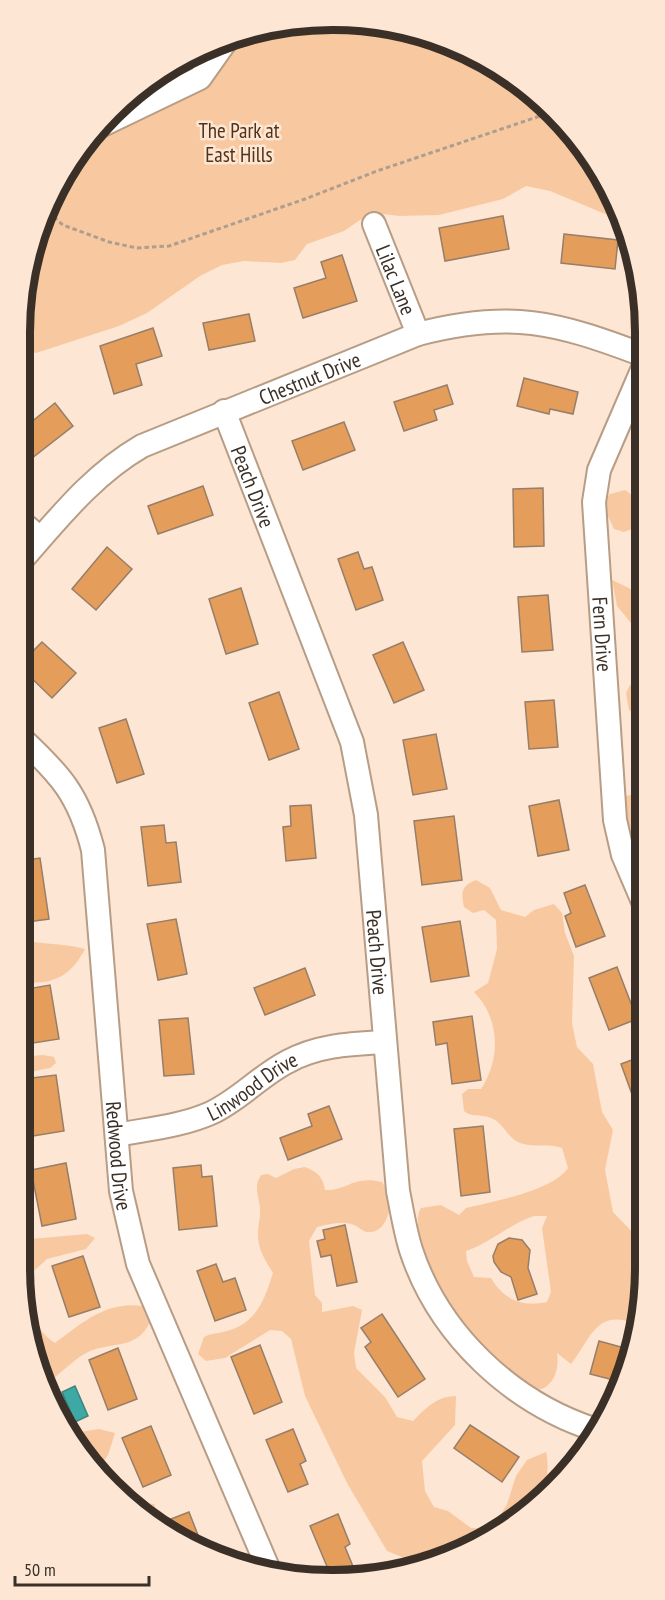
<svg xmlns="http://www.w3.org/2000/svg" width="665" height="1600" viewBox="0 0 665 1600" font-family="'PT Sans Narrow',sans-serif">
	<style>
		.green { fill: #f8c9a0; fill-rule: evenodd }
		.water { fill: #3ea8a4; stroke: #3d847e; stroke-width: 1.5 }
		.building { fill: #e49d5a; stroke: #977e68; stroke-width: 1.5 }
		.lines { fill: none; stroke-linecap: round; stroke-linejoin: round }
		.minor-casing { stroke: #b79d86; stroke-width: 26 }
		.path { stroke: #af9d8e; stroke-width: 3; stroke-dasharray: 4.5 3; stroke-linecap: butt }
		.minor { stroke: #fff; stroke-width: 22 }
		.labels { text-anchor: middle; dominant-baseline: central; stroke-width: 5; stroke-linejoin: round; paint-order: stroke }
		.park-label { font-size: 21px; fill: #513417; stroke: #fde6d3 }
		.street-label { font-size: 21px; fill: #3b3027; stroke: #fde6d3 }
		.rim { fill: none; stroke: #3b3027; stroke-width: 8 }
	</style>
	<rect width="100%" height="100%" fill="#fde6d3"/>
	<!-- green -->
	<g class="green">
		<path d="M312 20 433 36 507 72 568 126 613 194 622 221 550 191 526 186 503 199 439 215 400 216 382 214 360 220 344 231 307 244 295 260 281 263 244 261 222 265 200 276 147 313 119 326 36 353 20 347 36 232 97 126 194 52Z"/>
		<path d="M625 490C638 498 643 510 643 525L624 532 614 529 607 514 605 501 610 494Z"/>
		<path d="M612 580 629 588 644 600V624L631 623 617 606Z"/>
		<path d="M641 683 644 684V714L639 716 629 710 626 693 630 685Z"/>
		<path d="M636 794 644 799V876L628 851 625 796Z"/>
		<path d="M476 880 490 888 501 910 525 917 534 910 554 904 562 913 565 933 574 956 572 1023 577 1047 593 1064 602 1112 613 1130 605 1170 613 1212 639 1239 645 1250V1268L636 1324C596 1308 591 1339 571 1364L557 1353C561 1378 545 1400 518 1386 508 1380 465 1335 457 1323 443 1303 407 1228 421 1208L441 1205 459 1215 466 1208C495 1201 552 1191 568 1168L562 1148C548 1143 535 1148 520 1143 507 1138 504 1123 491 1118 482 1114 472 1118 464 1111L462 1094 468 1089H481C501 1059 500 1018 474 992L488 983 497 949 496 920 484 910 473 913 464 907C461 892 461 886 476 880ZM534 1216H547L542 1228 551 1292 547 1302C522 1307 504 1300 491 1278L474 1277 467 1261 466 1251C491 1243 509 1224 534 1216Z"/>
		<path d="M20 939C42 945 63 943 85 949 70 978 52 985 20 982Z"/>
		<path d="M43 1055 54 1057 56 1063 50 1068 20 1074V1057Z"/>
		<path d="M305 1167C317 1172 323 1176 325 1190 347 1191 353 1175 382 1182 384 1186 388 1190 389 1194 393 1207 386 1231 371 1232 363 1233 361 1228 354 1225 343 1220 329 1224 317 1227L309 1241 315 1295 322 1303V1312L353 1306 362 1310 354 1353 356 1368 385 1397 397 1417 413 1421C426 1408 437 1396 456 1396L455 1425 422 1461 425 1491 434 1507 448 1511 471 1528 492 1529 507 1504 516 1476 527 1460 546 1452C561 1519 467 1544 419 1564L387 1551 347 1483 305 1396 291 1339 282 1331 270 1330 225 1358 206 1361 198 1354 204 1337C212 1333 215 1334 223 1332 256 1325 264 1301 273 1273 265 1260 257 1248 258 1232 258 1226 260 1219 260 1213 261 1199 252 1189 261 1175L268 1174 276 1178 294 1169Z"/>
		<path d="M87 1234 95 1238 86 1249 47 1259 23 1281C29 1305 32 1328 55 1343 82 1323 106 1301 142 1306L152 1317C140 1350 117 1341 90 1351 76 1357 60 1374 48 1383V1389L36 1368 20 1268V1240Z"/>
		<path d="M99 1429 115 1433 108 1455 96 1472 73 1433Z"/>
		<path d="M140 1502 154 1504 158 1515 154 1520 134 1504Z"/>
	</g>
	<!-- water -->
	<path class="water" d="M75 1386 88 1416 75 1422 62 1392Z"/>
	<!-- building -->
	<g class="building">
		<path d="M503 216 509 249 445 261 439 228Z"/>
		<path d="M564 234 618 240 615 269 561 263Z"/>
		<path d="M342 255 357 301 303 318 294 288 326 278 321 262Z"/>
		<path d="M249 314 255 341 209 350 203 323Z"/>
		<path d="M153 328 162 356 136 364 142 385 114 394 100 346Z"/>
		<path d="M524 378 578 392 573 414 550 409 549 414 517 406Z"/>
		<path d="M447 385 453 404 434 410 437 420 404 431 394 402Z"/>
		<path d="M55 403 73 426 27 462 20 453V431Z"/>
		<path d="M344 422 355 450 303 470 292 441Z"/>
		<path d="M203 486 213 515 158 534 148 506Z"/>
		<path d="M543 488 544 546 514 547 513 489Z"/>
		<path d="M107 547 132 569 96 610 72 589Z"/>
		<path d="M358 552 364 569 372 567 383 600 356 610 338 559Z"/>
		<path d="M241 588 258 644 226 654 209 599Z"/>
		<path d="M548 595 553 650 522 652 518 597Z"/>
		<path d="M20 638 33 651 42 642 76 673 52 698 20 667Z"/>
		<path d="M403 642 424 690 394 703 373 655Z"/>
		<path d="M279 692 299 749 269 760 249 703Z"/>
		<path d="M554 700 558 747 529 749 525 702Z"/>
		<path d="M126 719 144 774 117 783 99 728Z"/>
		<path d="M436 734 447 789 413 795 403 740Z"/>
		<path d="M559 800 569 850 538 856 529 806Z"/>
		<path d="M311 805 316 858 286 861 283 827 291 826 290 806Z"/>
		<path d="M454 816 462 880 422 885 414 821Z"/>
		<path d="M164 825 166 843 176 842 181 882 148 886 141 827Z"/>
		<path d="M40 858 49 919 20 923V861Z"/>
		<path d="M585 885 605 936 576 947 565 916 571 913 564 893Z"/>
		<path d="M176 919 187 974 158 980 147 924Z"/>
		<path d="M460 921 469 976 431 982 422 927Z"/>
		<path d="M617 967 637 1019 609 1030 589 978Z"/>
		<path d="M305 968 315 995 265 1015 254 988Z"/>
		<path d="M50 985 59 1039 27 1044 21 1008 30 1006 27 989Z"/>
		<path d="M472 1016 481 1080 452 1084 447 1043 436 1045 433 1022Z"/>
		<path d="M188 1018 194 1074 164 1076 159 1020Z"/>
		<path d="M645 1055V1093L633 1097 621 1064Z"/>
		<path d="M56 1075 64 1131 20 1138V1108L28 1107 24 1079Z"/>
		<path d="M329 1106 342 1139 288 1160 280 1138 312 1126 308 1114Z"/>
		<path d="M483 1126 490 1192 461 1196 454 1129Z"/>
		<path d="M66 1163 76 1219 42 1226 31 1170Z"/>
		<path d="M201 1165 202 1177 212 1176 217 1226 179 1230 173 1168Z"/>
		<path d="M345 1225 357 1282 337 1286 331 1255 321 1257 317 1241 325 1239 323 1230Z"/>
		<path d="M509 1238 522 1240 530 1250 528 1268 537 1294 518 1300 511 1277 501 1272 494 1262 493 1256 498 1244Z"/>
		<path d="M83 1256 100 1307 69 1317 52 1266Z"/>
		<path d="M216 1264 223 1282 235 1278 246 1310 215 1321 197 1271Z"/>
		<path d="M382 1314 425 1379 398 1397 365 1347 371 1342 361 1328Z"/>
		<path d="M599 1341 632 1350 629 1368 621 1382 590 1374Z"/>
		<path d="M260 1345 282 1402 254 1414 231 1357Z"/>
		<path d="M118 1348 137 1399 108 1410 89 1360Z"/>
		<path d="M470 1425 519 1457 502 1482 454 1448Z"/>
		<path d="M151 1426 171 1475 143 1487 122 1438Z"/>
		<path d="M293 1429 306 1461 300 1464 308 1484 288 1492 266 1440Z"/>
		<path d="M189 1512 203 1548 176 1539 158 1524Z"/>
		<path d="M338 1514 350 1544 345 1547 357 1576H331L310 1526Z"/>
	</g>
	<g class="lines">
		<defs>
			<g id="minor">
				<path d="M96 128 200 78 224 44"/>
				<path id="s1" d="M374 224 418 334"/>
				<path id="s2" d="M643 368 599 470 594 502 615 820 623 855 644 904"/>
				<path id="s3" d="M224 411 352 742 366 815 398 1191C402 1211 405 1231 411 1250 439 1335 512 1403 596 1430"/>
				<path d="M20 521 40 538"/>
				<path id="s4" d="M20 562C58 519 92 475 142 446L418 334C510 310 556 322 643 355"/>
				<path id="s5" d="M20 737C61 775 79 795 93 850L121 1191 138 1264 269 1570"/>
				<path id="s6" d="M117 1135C148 1129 182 1126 211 1113 239 1100 260 1076 287 1062 318 1045 350 1044 385 1042"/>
			</g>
		</defs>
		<!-- minor casing -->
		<use href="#minor" class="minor-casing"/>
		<!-- path -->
		<path class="path" d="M48 212 63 225 109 242 137 248 169 246 305 199 377 171 552 112"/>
		<!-- minor -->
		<use href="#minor" class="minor"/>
	</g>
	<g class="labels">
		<!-- park labels -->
		<g class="park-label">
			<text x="239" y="130">The Park at<tspan x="239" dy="24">East Hills</tspan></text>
		</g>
		<!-- street labels -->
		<g class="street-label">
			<text stroke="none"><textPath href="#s1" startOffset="60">Lilac Lane</textPath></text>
			<text stroke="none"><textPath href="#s4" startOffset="350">Chestnut Drive</textPath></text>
			<text stroke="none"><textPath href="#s3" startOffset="81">Peach Drive</textPath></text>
			<text stroke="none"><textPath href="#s2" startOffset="276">Fern Drive</textPath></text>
			<text stroke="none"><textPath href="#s3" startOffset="567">Peach Drive</textPath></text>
			<text stroke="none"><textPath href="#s6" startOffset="146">Linwood Drive</textPath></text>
			<text stroke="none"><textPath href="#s5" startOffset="444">Redwood Drive</textPath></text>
		</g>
	</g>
	<!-- crop -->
	<path d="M0 0H665V1600H0ZM332 30H333A302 302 0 0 1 635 332V1268A302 302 0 0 1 333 1570H332A302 302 0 0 1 30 1268V332A302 302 0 0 1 332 30Z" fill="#fde6d3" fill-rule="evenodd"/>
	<path class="rim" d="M332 30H333A302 302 0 0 1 635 332V1268A302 302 0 0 1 333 1570H332A302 302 0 0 1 30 1268V332A302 302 0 0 1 332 30Z"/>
	<!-- scale -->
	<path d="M15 1576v9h134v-9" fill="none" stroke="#3b3027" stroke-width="3"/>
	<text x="24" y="1576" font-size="18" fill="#3b3027" stroke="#fde6d3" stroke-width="4.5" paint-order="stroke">50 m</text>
</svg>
